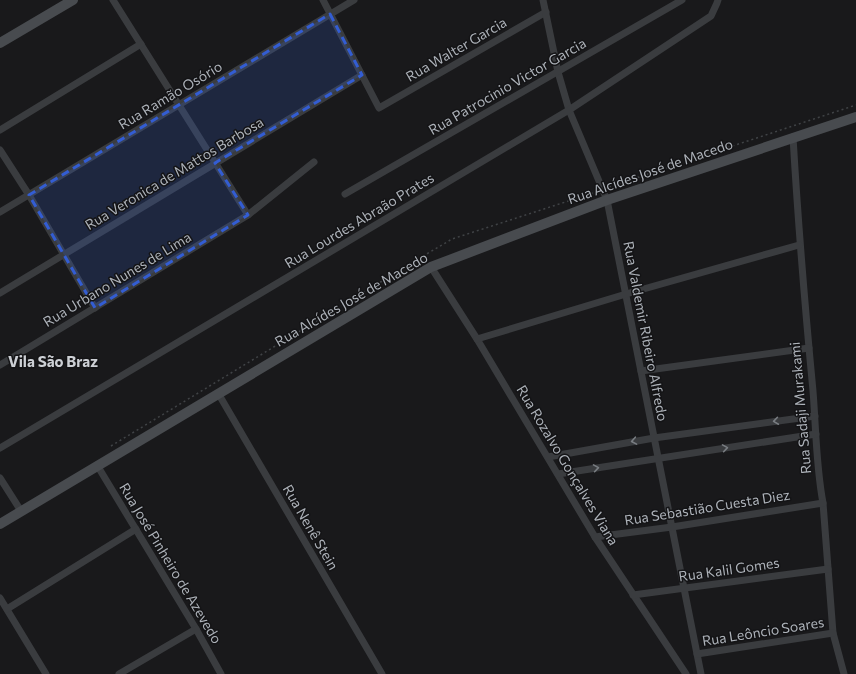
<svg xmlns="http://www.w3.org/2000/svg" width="856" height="674" viewBox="0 0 856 674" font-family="Commissioner,sans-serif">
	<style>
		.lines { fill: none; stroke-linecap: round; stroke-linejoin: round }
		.path { stroke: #404346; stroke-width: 1.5; stroke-dasharray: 2 3; stroke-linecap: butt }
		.street { stroke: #3a3c3f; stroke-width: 7 }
		.secondary { stroke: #484b4f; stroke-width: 10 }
		.oneway { stroke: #797d82 }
		.marked { fill: #335dd3; fill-opacity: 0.2; stroke: #335dd3; stroke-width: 3; stroke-dasharray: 8 5; stroke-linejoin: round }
		.labels { text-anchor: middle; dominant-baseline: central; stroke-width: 3; stroke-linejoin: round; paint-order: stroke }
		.street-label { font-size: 14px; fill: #adb2b9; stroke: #141416 }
		.neighbourhood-label { font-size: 15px; font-weight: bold; fill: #cdd0d5; stroke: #141416 }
	</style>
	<rect width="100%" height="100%" fill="#19191b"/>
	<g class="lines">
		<!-- path -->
		<g class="path">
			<path d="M609 187 856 105"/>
			<path d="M111 446 425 255 452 239 596 192"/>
		</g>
		<!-- street -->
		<g class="street">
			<path d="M113 0 248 215"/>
			<path d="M323 0 379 108 546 12"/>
			<path d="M543 0 558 72 569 110 607 200 701 674"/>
			<path d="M0 130 141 44"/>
			<path d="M793 137C798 222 805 307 813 391 816 428 816 466 823 503L833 633 844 674"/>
			<path d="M0 150 29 195 95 308"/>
			<path d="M345 194 682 0"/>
			<path d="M0 212 354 0"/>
			<path d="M431 267 477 339 595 537 686 674"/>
			<path d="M0 293 362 75"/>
			<path d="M477 339 626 294 799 245"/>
			<path d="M0 365 248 215 314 162"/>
			<path d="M641 371 809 348"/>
			<path d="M218 393 382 674"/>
			<path d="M0 448 569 110 711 16 717 3 718 0"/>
			<path d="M548 457 654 438 815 416"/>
			<path d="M97 465 196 629 221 674"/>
			<path d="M558 474 816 434"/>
			<path d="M0 478 21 511"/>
			<path d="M595 537 672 527 823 503"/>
			<path d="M633 595 828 569"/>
			<path d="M0 598 46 674"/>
			<path d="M7 609 136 529"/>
			<path d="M697 654 833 633"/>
			<path d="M119 674 196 629"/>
		</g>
		<!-- secondary -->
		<g class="secondary">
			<path d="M0 43 73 0"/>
			<path d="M0 524 431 267 607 200 856 117"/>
		</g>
	</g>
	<!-- one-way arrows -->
	<defs><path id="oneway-chevron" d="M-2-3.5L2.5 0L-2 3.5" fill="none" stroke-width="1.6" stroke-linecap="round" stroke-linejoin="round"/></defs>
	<g class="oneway">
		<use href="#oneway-chevron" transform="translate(776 421) rotate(172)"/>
		<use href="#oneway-chevron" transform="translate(634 441) rotate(170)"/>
		<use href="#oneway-chevron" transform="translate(725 448) rotate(-9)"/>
		<use href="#oneway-chevron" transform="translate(596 468) rotate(-9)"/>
	</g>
	<!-- marked area -->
	<path class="marked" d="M330 14 362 75 215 163 248 215 95 308 29 195Z"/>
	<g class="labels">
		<!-- street labels -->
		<g class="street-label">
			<text transform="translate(456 49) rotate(-30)">Rua Walter Garcia</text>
			<text transform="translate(507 86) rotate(-30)">Rua Patrocinio Victor Garcia</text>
			<text transform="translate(170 95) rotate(-31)">Rua Ramão Osório</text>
			<text transform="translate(650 171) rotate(-19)">Rua Alcídes José de Macedo</text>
			<text transform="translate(174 173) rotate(-31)">Rua Veronica de Mattos Barbosa</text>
			<text transform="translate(359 220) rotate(-31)">Rua Lourdes Abraão Prates</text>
			<text transform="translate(117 279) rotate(-31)">Rua Urbano Nunes de Lima</text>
			<text transform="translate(351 299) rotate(-30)">Rua Alcídes José de Macedo</text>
			<text transform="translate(646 331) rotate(79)">Rua Valdemir Ribeiro Alfredo</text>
			<text transform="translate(800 408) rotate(-95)">Rua Sadaji Murakami</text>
			<text transform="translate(568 465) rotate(59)">Rua Rozalvo Gonçalves Viana</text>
			<text transform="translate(707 507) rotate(-9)">Rua Sebastião Cuesta Diez</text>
			<text transform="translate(311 527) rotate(60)">Rua Nenê Stein</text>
			<text transform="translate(171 563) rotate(59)">Rua José Pinheiro de Azevedo</text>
			<text transform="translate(729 569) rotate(-8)">Rua Kalil Gomes</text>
			<text transform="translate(763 631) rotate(-9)">Rua Leôncio Soares</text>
		</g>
		<!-- neighbourhood labels -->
		<g class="neighbourhood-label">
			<text x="53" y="361">Vila São Braz</text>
		</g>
	</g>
</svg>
